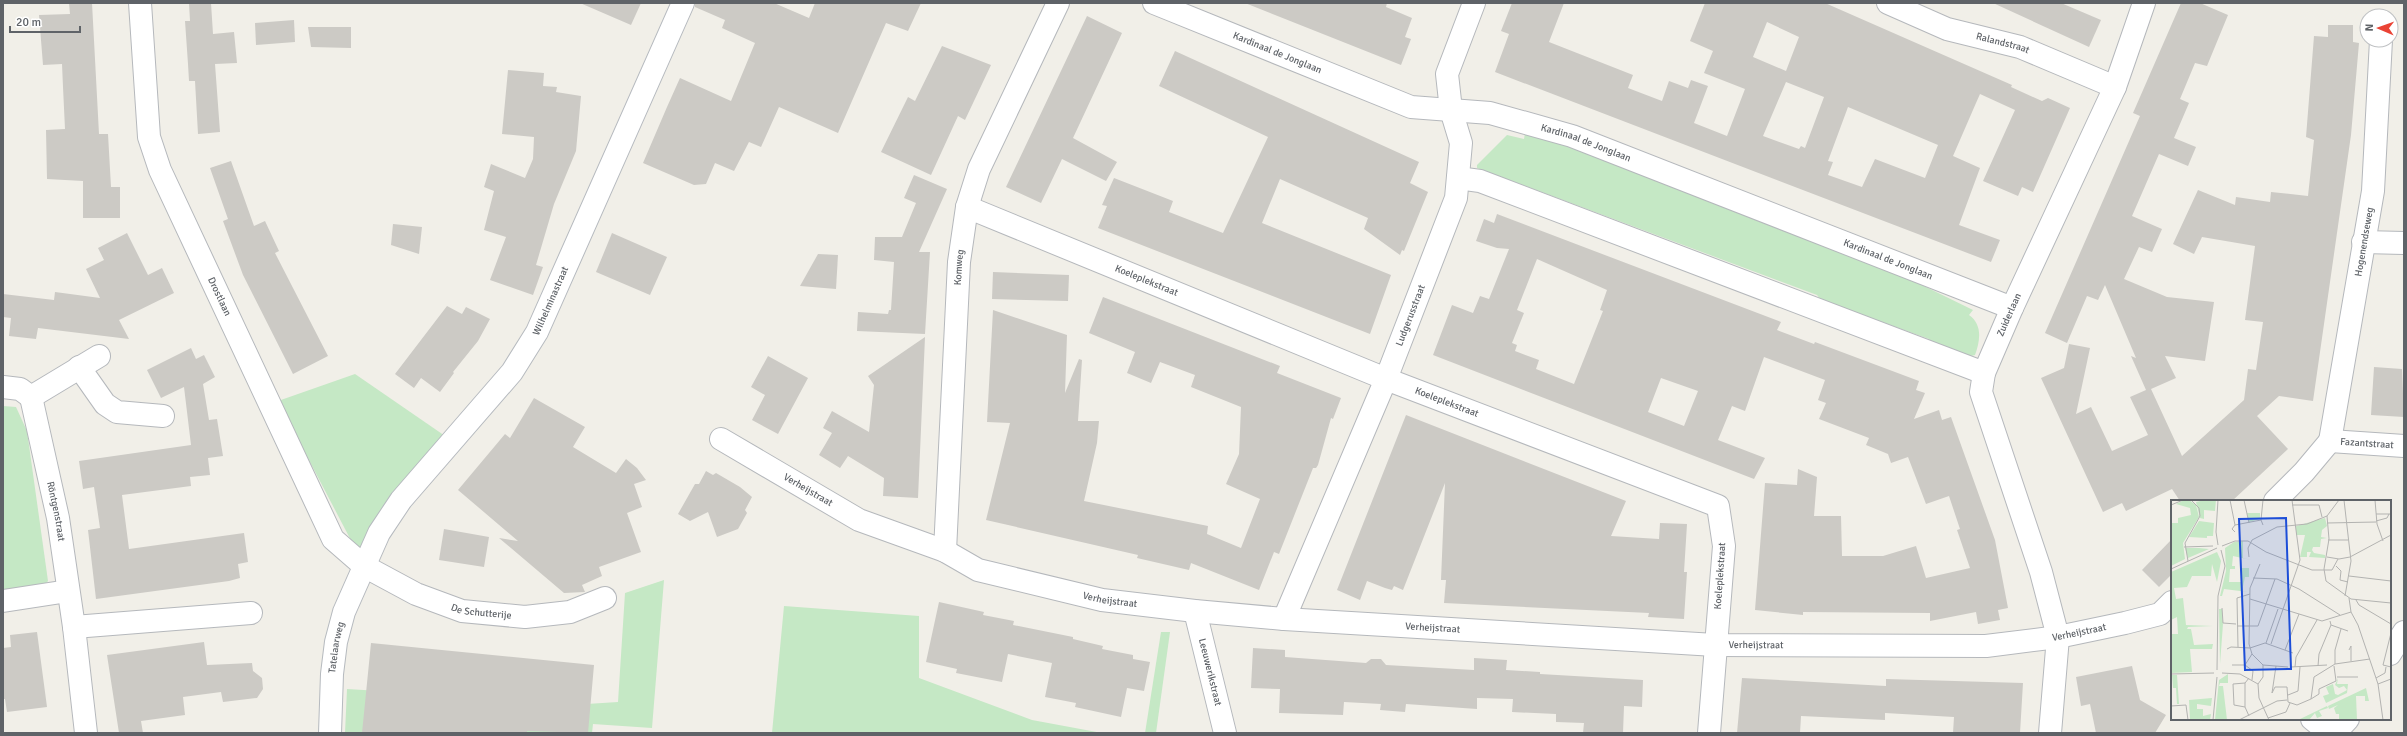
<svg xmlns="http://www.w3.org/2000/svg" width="2407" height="736" viewBox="0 0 2407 736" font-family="Signika,sans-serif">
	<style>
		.green { fill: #c5e8c5 }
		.building { fill: #cccac5; fill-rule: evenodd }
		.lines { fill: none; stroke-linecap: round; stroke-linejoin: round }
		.street-casing { stroke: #b5b8bc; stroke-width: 24 }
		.secondary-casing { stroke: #b6babf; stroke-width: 24 }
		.street { stroke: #fff; stroke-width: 22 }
		.secondary { stroke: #fff; stroke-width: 22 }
		.labels { text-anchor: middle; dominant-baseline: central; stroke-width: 4; stroke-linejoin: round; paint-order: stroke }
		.street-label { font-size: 10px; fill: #5f6368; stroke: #fff }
		.inset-road { fill: none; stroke: #b3b3b1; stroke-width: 1 }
		.view { fill: #1d4ed8; fill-opacity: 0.15; stroke: #1d4ed8; stroke-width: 2 }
		.inset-edge { fill: none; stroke: #5f6368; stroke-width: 2 }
	</style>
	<rect width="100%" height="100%" fill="#f1efe8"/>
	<!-- green -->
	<g class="green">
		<path d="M1525 133 1554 140 1885 267 1973 310 1969 315C1983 325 1980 341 1975 355L1967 357 1931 345 1929 339 1821 300 1817 295 1477 168V165L1507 135 1524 139Z"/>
		<path d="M355 374 448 438 361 549 355 548 278 401Z"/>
		<path d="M3 406 16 407 27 431 48 581 40 590 3 598Z"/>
		<path d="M664 580 652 728 593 724 592 733H345L347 689 380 691 524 708 618 702 625 593Z"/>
		<path d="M784 606 919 616V678L1032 720 1102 733H772Z"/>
		<path d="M1161 632H1170L1156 733H1145Z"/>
	</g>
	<!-- building -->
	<g class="building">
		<path d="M69 3H92L99 134H108L111 187H120V218H83V181L47 179 46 130 65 129 63 87 62 64 43 65 39 15 70 14Z"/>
		<path d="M189 3H211L213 34 234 32 237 63 215 64 220 132 198 134 195 81H189L188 64 185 21H190Z"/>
		<path d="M580 3H641L631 25Z"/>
		<path d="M695 3H774L809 18 815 3H921L908 31 886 23 838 133 779 107 761 147 749 142 734 171 715 163 706 184 694 185 643 163 667 107 680 78 731 101 755 43 722 28 725 20 695 7Z"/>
		<path d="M1245 3H1387L1386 7 1412 18 1405 37 1411 39 1401 65Z"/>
		<path d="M1512 3H1564L1549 42 1633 75 1628 88 1662 101 1669 81 1688 88 1691 80 1708 86 1694 123 1727 136 1745 89 1704 73 1713 51 1690 41 1705 3H1825L2012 85 2011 87 2042 101 2048 98 2070 108 2033 192 2022 187 2018 196 1983 181 2015 110 1980 94 1976 103 1953 156 1980 168 1959 225 2000 240 1991 262 1495 72 1509 34 1501 31ZM1767 22 1799 37 1786 71 1753 57ZM1786 82 1824 97 1805 148 1801 146 1799 149 1763 136ZM1848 107 1938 145 1925 178 1875 159 1862 187 1828 175 1833 162 1828 161Z"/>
		<path d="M1993 3H2061L2101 20 2089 47Z"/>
		<path d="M2181 3H2200L2228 15 2207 66 2195 63 2180 99 2189 103 2174 138 2196 147 2188 166 2159 154 2132 216 2162 229 2152 252 2139 247 2124 279 2167 297 2214 302 2205 361 2165 356 2176 378 2151 389 2182 456 2244 400 2248 369 2256 370 2263 322 2245 320 2255 246 2202 237 2194 254 2173 244 2198 190 2235 205 2236 197 2270 202 2271 192 2308 196 2314 140 2306 137 2314 36 2328 37V25H2353V42L2359 43 2351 135 2313 401 2279 396 2257 416 2288 449 2232 501H2180L2172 489 2126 511 2122 503 2103 512 2041 378 2064 368 2069 344 2090 348 2076 414 2091 407 2112 451 2148 435 2130 397 2146 390 2131 356 2136 358 2105 285 2098 300 2087 296 2067 343 2045 333 2140 116 2133 113Z"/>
		<path d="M1087 16 1122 33 1073 138 1117 162 1106 181 1062 159 1041 203 1006 187Z"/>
		<path d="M294 20 295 42 256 45 255 23Z"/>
		<path d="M308 27H351V48L311 47Z"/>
		<path d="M942 46 991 65 965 120 958 116 931 175 881 152 908 97 915 101Z"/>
		<path d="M1175 51 1419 162 1410 183 1428 192 1404 251 1402 250 1400 255 1364 229 1368 218 1280 179 1262 223 1391 275 1370 334 1098 228 1107 206 1102 205 1114 178 1173 201 1169 212 1223 233 1268 137 1159 86Z"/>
		<path d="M508 70 544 73 543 86 557 87 556 92 581 96 576 151 554 204 536 265 543 267 533 295 490 280 506 237 484 230 494 191 484 187 491 164 525 178 533 159 534 137 502 134Z"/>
		<path d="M231 161 254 226 265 221 279 251 275 253 328 356 293 374 243 275 223 221 228 219 210 168Z"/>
		<path d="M914 175 947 189 919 252H930L925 334 857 331 858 312 888 314 889 310H891L894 262 874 260 875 237H902L916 203 904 198Z"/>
		<path d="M1497 214 1781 322 1777 330 1814 344 1815 342 1919 381 1916 390 1925 393 1914 419 1939 410 1942 420 1951 417 1995 540 2008 608 1998 610 2000 620 1978 624 1976 612 1930 621V613L1803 612V615L1755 610 1765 483 1797 485 1798 469 1817 477 1814 516H1841L1842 556H1883L1916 546 1926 578 1970 568 1957 530 1960 529 1949 496 1926 504 1908 457 1891 463 1888 454 1866 445 1869 438 1819 419 1826 403 1818 400 1825 380 1764 357 1745 411 1732 406 1718 440 1765 458 1754 479 1433 355 1452 305 1473 313 1480 296 1489 299 1509 249 1497 248 1476 241 1484 219 1494 223ZM1537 259 1607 290 1600 310 1603 311 1574 384 1536 369 1539 360 1515 351 1517 345 1512 343 1524 313 1517 310ZM1661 378 1698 391 1684 426 1648 412Z"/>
		<path d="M393 224 422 227 419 254 391 245Z"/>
		<path d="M127 233 148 275 162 268 174 293 119 320 129 339 38 328 36 339 9 336 11 318 3 317V294L54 300 55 292 100 298 86 269 104 260 98 248Z"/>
		<path d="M612 233 667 257 650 295 596 272Z"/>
		<path d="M818 254 838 255 836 289 800 286Z"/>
		<path d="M993 272 1069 275 1068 301 992 299Z"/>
		<path d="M1103 297 1280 366 1277 373 1341 398 1333 419 1331 418 1318 465 1316 468H1313L1279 554 1274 552 1259 590 1191 563 1189 570 1137 558 1138 555 986 520 1010 423 987 422 993 310 1067 335 1065 393 1079 359 1082 360 1078 421H1099L1097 443 1084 501 1208 526 1207 534 1241 548 1260 499 1226 484 1239 454 1241 407 1191 387 1195 375 1160 362 1151 383 1127 373 1135 352 1089 333Z"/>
		<path d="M447 306 462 314 466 307 490 319 478 341 453 372 454 373 440 392 421 378 414 388 395 374Z"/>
		<path d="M925 337 918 498 883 496 884 478 848 456 840 468 819 455 832 433 823 428 832 411 869 432 874 385 868 376Z"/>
		<path d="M191 348 196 359 204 355 215 377 203 384 209 420 217 419 223 456 208 458 210 475 190 477 191 486 122 495 129 549 244 533 248 562 238 564 240 578 229 581 96 599 88 530 100 528 94 487 83 489 79 461 191 445 184 387 161 398 147 370Z"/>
		<path d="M768 356 808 378 778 434 752 420 765 395 751 387Z"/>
		<path d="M2374 367 2402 369 2404 417 2371 415Z"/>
		<path d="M534 398 585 427 573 447 616 473 626 459 637 468 646 480 634 484 642 507 627 513 641 552 599 567 602 576 582 585 585 592 564 593 499 538 518 541 458 490 505 434 510 438Z"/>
		<path d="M1406 415 1626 501 1611 536 1659 539 1660 523 1687 524 1684 572H1687L1684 619 1648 617 1649 613 1444 603 1446 580H1441L1445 483 1403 590 1394 586 1392 590 1385 588 1367 581 1360 600 1337 590Z"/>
		<path d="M706 471 713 475 716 473 740 487 752 497 745 510 747 513 738 529 717 537 708 512 690 521 678 514 695 484H699Z"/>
		<path d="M444 529 489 537 484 567 439 560Z"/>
		<path d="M2172 539V574L2159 587 2142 570Z"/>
		<path d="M939 602 984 612 983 615 1014 621 1013 625 1073 637V639L1103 646 1102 649 1133 655V659L1150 662 1144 691 1127 688 1121 717 1075 707 1076 703 1045 697 1052 663 1008 654 1002 682 956 673 957 669 926 662Z"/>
		<path d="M37 632 47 707 7 712 5 699H3V648L11 647 10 635Z"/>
		<path d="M204 642 207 665 252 663 253 671 262 678 263 689 257 698 223 702 221 692 183 697 185 715 141 721 143 733H119L107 655Z"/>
		<path d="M371 643 594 665 588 733 527 731V733H362Z"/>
		<path d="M1253 648 1285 650V657L1366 663 1371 659H1381L1386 665 1474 670V658L1507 660 1506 670 1540 672V674L1643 680 1642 707 1624 706 1623 733H1583L1584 723 1556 722V714L1512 712 1513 699 1477 698V709L1406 704 1405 712 1380 710 1381 704 1344 702 1343 715 1279 713 1280 689 1251 688Z"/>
		<path d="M2132 666 2140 700 2166 715 2155 733H2096L2090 704 2081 706 2076 677Z"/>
		<path d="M1742 678 1886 686V679L2023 683 2020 733H1953L1954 717 1885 713V720L1801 716 1800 733H1737Z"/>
	</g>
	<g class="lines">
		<defs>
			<g id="street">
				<path id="s1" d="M140 3 149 137 160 170 333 539 364 566 416 594 462 611 525 617 570 612 605 598"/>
				<path id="s2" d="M1154 3 1411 107 1490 113 1572 136 2012 308"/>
				<path id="s3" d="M1888 3 1947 29 2020 47 2115 87"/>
				<path d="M1458 178 1480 181 1984 373"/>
				<path id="s4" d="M967 207 1386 379 1718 506 1724 546 1709 733"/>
				<path d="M2363 242 2404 243"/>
				<path d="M79 367 105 404 117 412 163 416"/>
				<path d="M3 387 20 389 31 397 99 356"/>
				<path id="s5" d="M31 397 58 518 74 627 86 733"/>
				<path id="s6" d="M721 439 859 520 945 551 978 570 1102 600 1195 611 1284 619 1715 645 1986 646 2058 637 2125 623 2160 614 2172 602"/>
				<path id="s7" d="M2330 441 2373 191 2381 40"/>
				<path id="s8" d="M2330 441 2404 446"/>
				<path d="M2275 501 2304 472 2330 441"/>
				<path id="s9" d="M945 551 959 262 967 207 979 169 1058 3"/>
				<path d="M3 601 68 591"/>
				<path id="s10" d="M1195 611 1225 733"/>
				<path id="s11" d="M1284 619 1386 379 1456 198 1461 143 1451 110 1447 74 1474 3"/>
				<path d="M74 627 251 613"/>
				<path d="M2390 654 2404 632"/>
				<path d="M2312 719 2329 733"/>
				<path id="s12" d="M2050 733 2058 637 2041 572 1981 392 1984 373 2012 308 2115 87 2144 3"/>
				<path d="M2335 733 2348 719"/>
			</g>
			<g id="secondary">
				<path id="s13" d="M330 733 332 674 336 642 344 612 379 533 401 500 512 372 537 332 683 3"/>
			</g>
		</defs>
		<!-- street casing -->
		<use href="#street" class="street-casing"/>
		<!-- secondary casing -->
		<use href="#secondary" class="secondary-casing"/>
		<!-- street -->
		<use href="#street" class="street"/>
		<!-- secondary -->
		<use href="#secondary" class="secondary"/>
	</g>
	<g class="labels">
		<!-- street labels -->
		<g class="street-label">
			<text stroke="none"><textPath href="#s3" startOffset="122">Ralandstraat</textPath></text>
			<text stroke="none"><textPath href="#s2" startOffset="133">Kardinaal de Jonglaan</textPath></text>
			<text stroke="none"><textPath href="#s2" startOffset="457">Kardinaal de Jonglaan</textPath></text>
			<text stroke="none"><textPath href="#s7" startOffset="202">Hogenendseweg</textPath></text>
			<text stroke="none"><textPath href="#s2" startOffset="781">Kardinaal de Jonglaan</textPath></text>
			<text stroke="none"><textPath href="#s9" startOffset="284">Komweg</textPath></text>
			<text stroke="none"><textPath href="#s4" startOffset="194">Koeleplekstraat</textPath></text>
			<text stroke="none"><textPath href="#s1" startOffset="309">Drostlaan</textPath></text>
			<text stroke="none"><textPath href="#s13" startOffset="499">Wilhelminastraat</textPath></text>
			<text stroke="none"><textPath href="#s12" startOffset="436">Zuiderlaan</textPath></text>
			<text stroke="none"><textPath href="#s11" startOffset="329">Ludgerusstraat</textPath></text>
			<text stroke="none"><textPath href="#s4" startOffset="518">Koeleplekstraat</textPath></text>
			<text stroke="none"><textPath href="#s8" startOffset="37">Fazantstraat</textPath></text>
			<text stroke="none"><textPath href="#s6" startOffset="101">Verheijstraat</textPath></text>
			<text stroke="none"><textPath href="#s5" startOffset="117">Röntgenstraat</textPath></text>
			<text transform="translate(1720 576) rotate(-86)">Koeleplekstraat</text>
			<text stroke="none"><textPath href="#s6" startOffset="425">Verheijstraat</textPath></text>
			<text stroke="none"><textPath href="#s1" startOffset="745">De Schutterije</textPath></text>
			<text stroke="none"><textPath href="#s6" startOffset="749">Verheijstraat</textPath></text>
			<text stroke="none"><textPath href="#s6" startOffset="1397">Verheijstraat</textPath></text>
			<text stroke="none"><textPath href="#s6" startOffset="1073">Verheijstraat</textPath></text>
			<text stroke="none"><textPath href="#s13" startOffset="86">Tatelaarweg</textPath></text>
			<text stroke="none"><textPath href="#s10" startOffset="63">Leeuwerikstraat</textPath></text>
		</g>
	</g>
	<!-- overview -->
	<g transform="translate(2171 500)">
		<rect width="220" height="220" fill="#f1efe8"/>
		<path d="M13 0H18L25 5 28 17 12 43 14 59 0 66V23H7V18L20 15 19 8 5 4ZM34 0H45L44 11 33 10V19L29 18 25 2ZM76 13H89V19L78 22ZM154 18 156 26 151 30 150 37 156 38 150 39 149 47H142L141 50 143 53 154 55V58L138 57 140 52H136V57H129L134 35H125V26ZM28 21 43 23 42 36H36V38L18 37ZM72 41V58L80 60 62 56 61 66H64V69H59L58 82H70V68H78V77H74L71 91 77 92 53 89 51 96H49L55 71 54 48 63 42ZM14 48H28L38 49 17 58ZM46 52 50 61 46 82 41 64 40 76H21L16 87 3 88 5 99 12 98 15 125 42 126 17 127 16 129H20L23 145 42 144 41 149H19L21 172 0 173V134H7L6 117 0 120V72ZM48 109H51L52 124 49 164ZM57 174V183H49L48 186H52L56 220H44L48 180ZM1 175H6L8 204H6L5 188H2ZM167 178 166 184H177L176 193 155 203 152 196 158 194 155 187 162 184 164 194 167 195 176 190 173 186 168 188 164 185ZM195 188 198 201H194V196H185L186 220H168V214H165L163 208 167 205 158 209 157 206ZM41 198 40 206 26 204V209H32V216L40 214 39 220H19L18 200ZM156 206 157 208 148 211 151 216 146 218 144 213 138 220H127Z" fill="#c5e8c5"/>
		<path class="inset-road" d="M59 0 64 25M73 0 78 23M92 0 90 20 92 25M168 0 156 16 158 39 153 69 155 81 180 99 220 103M173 0 180 61 174 96M204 0 206 24 212 41M0 5 12 0M121 5H148L151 17M205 14H219M205 21 216 18 218 14M156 23 205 22M64 32 61 29 64 25 90 20M157 40H177M47 45 45 32 47 0M51 46 64 41H77L95 52 141 70H161L167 59M13 47 42 46M78 57 77 48 81 40 106 27 136 24 156 16M156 57 168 59 179 57 220 35M17 61 14 43 29 16 28 8 20 0M89 64 79 88 78 144 81 154 92 165M165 66 170 71 169 80 177 82M0 69 46 48M178 76 220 81M82 78 106 79 128 89 169 115M178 98 180 112 187 125 207 184 212 220M79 99 151 121 180 112M185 100 188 105 220 124M51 108 52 123 65 124M160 125 177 131M66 126H87L104 79M220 133 212 165 220 167M95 143 107 109M100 144 129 60 121 0M67 147 66 98 79 94M56 149 60 147 79 148 94 143 122 153M114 150 128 114M178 150 180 146V161M81 154 74 165 82 171 81 180M164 164V150L170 129M61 165H74M92 165V177L87 184 88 198 98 220M92 165 117 167M105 166 101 193 104 187H116L117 202 126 205 140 199 143 177 164 164 199 159M147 166 148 154 160 125 159 121M120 167 156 165M124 167 125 157 146 120M46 170 47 96 54 66 50 50M51 173 69 174 87 184M0 174 43 173M166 177H187M205 178 214 173 215 167M74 183V207L78 216M207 184 220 179M117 195 127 191 129 167M140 199 148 194V189L165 181 163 166M0 206 15 205 17 220M74 207 63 205 62 184 74 183 78 178M97 218 115 212 119 203M42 220 46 177M68 220 106 201 116 200"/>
		<path class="view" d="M115 18 120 169 74 170 68 19Z"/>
		<rect width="220" height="220" class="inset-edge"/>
	</g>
	<!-- border -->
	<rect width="2407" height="736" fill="none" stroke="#5f6368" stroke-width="8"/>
	<!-- north arrow -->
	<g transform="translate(2379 28) rotate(272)"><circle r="19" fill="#ffffff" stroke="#bfc1c3"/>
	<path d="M0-3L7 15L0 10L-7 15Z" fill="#ea4335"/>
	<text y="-6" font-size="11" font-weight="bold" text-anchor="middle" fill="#5f6368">N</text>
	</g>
	<!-- scale -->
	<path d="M10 26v6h70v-6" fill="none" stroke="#5f6368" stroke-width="2"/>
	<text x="16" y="26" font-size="12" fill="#5f6368" stroke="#ffffff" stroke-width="3" paint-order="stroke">20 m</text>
</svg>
